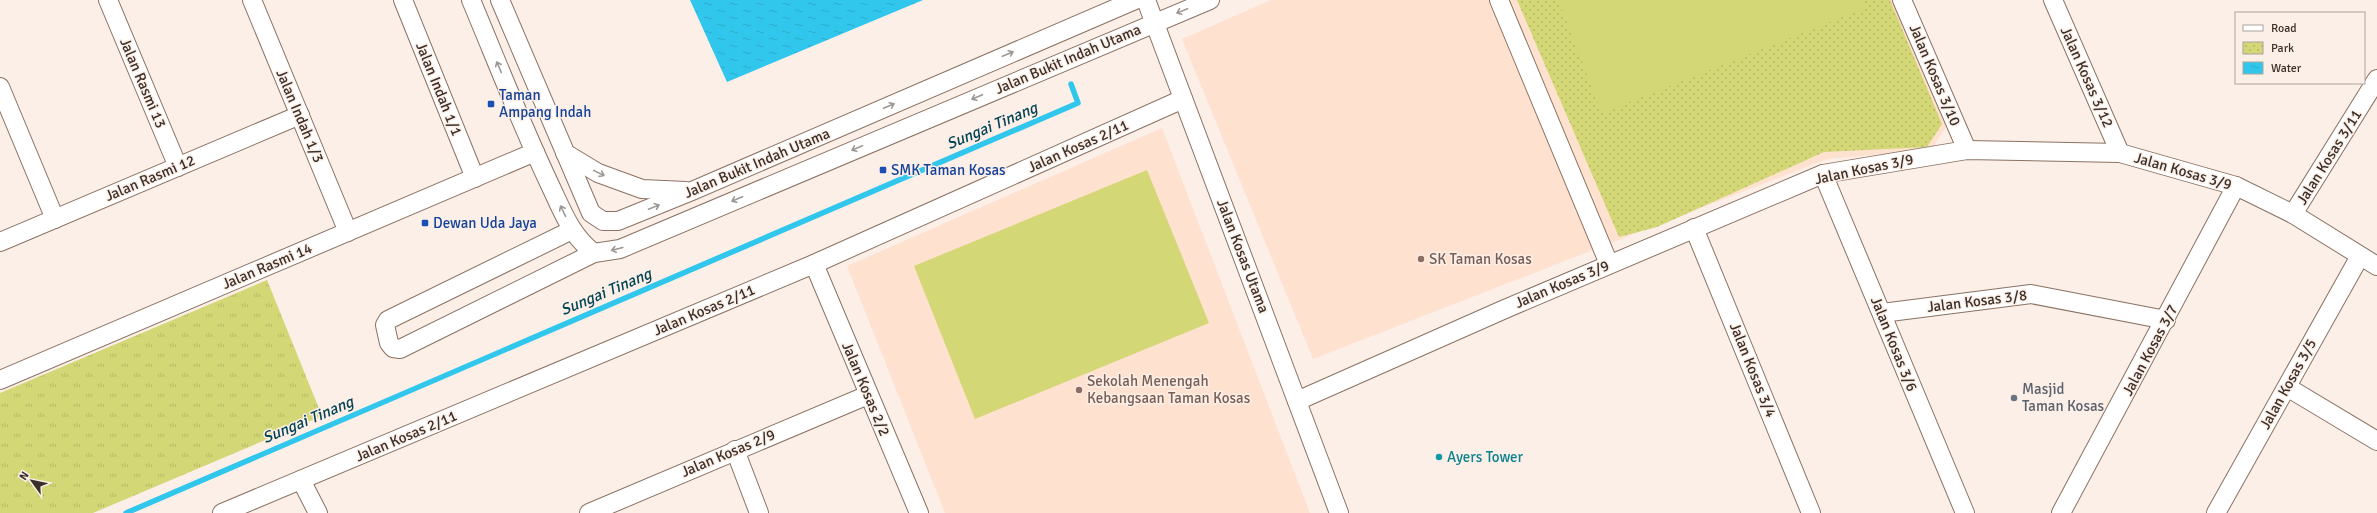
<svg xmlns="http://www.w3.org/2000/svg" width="2377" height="513" viewBox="0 0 2377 513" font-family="Signika,sans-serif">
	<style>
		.built { fill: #fee1cf }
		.grass { fill: url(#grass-tufts) }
		.park { fill: url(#park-dots) }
		.pitch { fill: #d4d775 }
		.water { fill: url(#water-ripples) }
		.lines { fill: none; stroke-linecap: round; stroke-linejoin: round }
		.stream { stroke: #31c7ec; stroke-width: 5.5 }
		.minor-casing { stroke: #8b7262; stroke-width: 20 }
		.minor { stroke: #fff; stroke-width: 18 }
		.oneway { stroke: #9d9894 }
		.transit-dot { fill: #1a4fb4; stroke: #fbefe8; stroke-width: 1.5 }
		.education-dot { fill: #8d6e63; stroke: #fbefe8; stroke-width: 1.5 }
		.worship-dot { fill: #6b7280; stroke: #fbefe8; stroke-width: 1.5 }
		.culture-dot { fill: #0f9aa8; stroke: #fbefe8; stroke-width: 1.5 }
		.labels { text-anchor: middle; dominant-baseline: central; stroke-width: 3; stroke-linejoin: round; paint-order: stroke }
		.street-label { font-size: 15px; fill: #3b3029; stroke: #fbefe8 }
		.transit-label { font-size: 15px; fill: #164399; stroke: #fbefe8; text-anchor: start }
		.education-label { font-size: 15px; fill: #785e54; stroke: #fbefe8; text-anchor: start }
		.worship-label { font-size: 15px; fill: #5b616d; stroke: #fbefe8; text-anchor: start }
		.culture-label { font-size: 15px; fill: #0d838f; stroke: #fbefe8; text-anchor: start }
		.water-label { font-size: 16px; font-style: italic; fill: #034554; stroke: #fbefe8 }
	</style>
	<defs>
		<pattern id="grass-tufts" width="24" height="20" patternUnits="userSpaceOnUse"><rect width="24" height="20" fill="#d4d775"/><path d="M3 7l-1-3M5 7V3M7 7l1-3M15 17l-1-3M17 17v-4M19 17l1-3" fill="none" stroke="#b7b965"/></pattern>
		<pattern id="park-dots" width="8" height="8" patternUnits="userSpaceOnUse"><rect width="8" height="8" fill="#d4d775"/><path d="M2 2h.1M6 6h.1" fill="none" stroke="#b7b965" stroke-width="1.8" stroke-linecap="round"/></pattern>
		<pattern id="water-ripples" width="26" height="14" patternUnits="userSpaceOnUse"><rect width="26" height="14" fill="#31c7ec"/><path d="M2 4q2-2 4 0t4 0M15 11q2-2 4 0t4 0" fill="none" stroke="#2cabca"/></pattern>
	</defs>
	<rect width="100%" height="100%" fill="#fbefe8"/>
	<!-- built -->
	<g class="built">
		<path d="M1271 0H1894L1946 127 1931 150 1827 159 1313 359 1182 39Z"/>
		<path d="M1162 128 1310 513H945L847 266Z"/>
	</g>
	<!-- grass -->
	<path class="grass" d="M267 280 322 416 93 513H0V393Z"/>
	<!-- park -->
	<path class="park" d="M1517 0H1890L1942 124 1927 147 1824 152 1657 227 1619 237Z"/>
	<!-- pitch -->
	<g class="pitch">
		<path d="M1558 0H1862L1865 8 1602 113Z"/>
		<path d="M1147 170 1209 323 975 419 914 266Z"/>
	</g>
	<!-- water -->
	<path class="water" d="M690 0H923L727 82Z"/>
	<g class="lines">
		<!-- stream -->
		<path class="stream" d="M126 513 1078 103 1071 84"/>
		<defs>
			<g id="minor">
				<path d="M108 0 178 167"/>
				<path d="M252 0 348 232"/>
				<path d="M403 0 475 178"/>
				<path d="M471 0C497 62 521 124 550 185 562 210 571 236 594 253"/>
				<path d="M500 0 591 213 603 221H618L692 191 1135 0"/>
				<path d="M1146 0 1339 513"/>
				<path d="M1499 0 1609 264"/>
				<path d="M1902 0 1967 150"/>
				<path d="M2053 0 2120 153"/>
				<path d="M0 87 55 219"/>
				<path d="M565 153 598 173 642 189 686 191"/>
				<path d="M1823 174 1965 513"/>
				<path d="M2293 214 2377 79"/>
				<path d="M1694 228 1811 513"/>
				<path d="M572 230 388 320 385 325 389 343 393 348 400 349 594 253 620 249 1210 0"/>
				<path d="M0 242 300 115"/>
				<path d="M814 264 919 513"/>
				<path d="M1882 313 2031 294 2166 320"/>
				<path d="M0 380 535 152"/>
				<path d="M2287 387 2377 441"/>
				<path d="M1297 401 1505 309 1823 174 1967 150 2120 153 2236 186 2293 214 2377 266"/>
				<path d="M735 450 759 513"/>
				<path d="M301 480 318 513"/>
				<path d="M222 513 814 264 1183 99"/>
				<path d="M589 513 868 395"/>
				<path d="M2061 513 2236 186"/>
				<path d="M2216 513 2360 256"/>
			</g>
		</defs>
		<!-- minor casing -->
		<use href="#minor" class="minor-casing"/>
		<!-- minor -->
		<use href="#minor" class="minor"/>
	</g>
	<!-- one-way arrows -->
	<defs><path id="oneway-shaft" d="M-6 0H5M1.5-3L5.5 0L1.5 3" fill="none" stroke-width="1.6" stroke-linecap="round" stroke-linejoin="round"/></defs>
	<g class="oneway">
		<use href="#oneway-shaft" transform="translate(1182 11) rotate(158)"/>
		<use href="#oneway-shaft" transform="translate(1008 54) rotate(-23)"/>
		<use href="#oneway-shaft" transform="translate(499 67) rotate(-113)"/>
		<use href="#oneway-shaft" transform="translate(977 97) rotate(157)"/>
		<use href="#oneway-shaft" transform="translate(889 106) rotate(-23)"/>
		<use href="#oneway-shaft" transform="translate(857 148) rotate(157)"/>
		<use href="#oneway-shaft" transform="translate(599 173) rotate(26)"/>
		<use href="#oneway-shaft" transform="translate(737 199) rotate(157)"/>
		<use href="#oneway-shaft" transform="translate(654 207) rotate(-22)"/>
		<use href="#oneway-shaft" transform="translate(563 211) rotate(-116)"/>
		<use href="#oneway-shaft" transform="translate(617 249) rotate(166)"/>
	</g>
	<!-- markers -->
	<g class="transit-dot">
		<rect x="487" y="100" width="8" height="8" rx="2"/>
		<rect x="879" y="166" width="8" height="8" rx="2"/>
		<rect x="421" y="219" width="8" height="8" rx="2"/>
	</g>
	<g class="education-dot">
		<circle cx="1421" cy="259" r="4"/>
		<circle cx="1079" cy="390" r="4"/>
	</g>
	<circle class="worship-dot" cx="2014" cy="398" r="4"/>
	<circle class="culture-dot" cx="1439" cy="457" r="4"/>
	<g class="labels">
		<!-- street labels -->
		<g class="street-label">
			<text transform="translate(1068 59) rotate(-23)">Jalan Bukit Indah Utama</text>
			<text transform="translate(1935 75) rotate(67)">Jalan Kosas 3/10</text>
			<text transform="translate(2087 77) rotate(66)">Jalan Kosas 3/12</text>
			<text transform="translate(143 83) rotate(67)">Jalan Rasmi 13</text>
			<text transform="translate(439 89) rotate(68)">Jalan Indah 1/1</text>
			<text transform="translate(300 116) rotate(67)">Jalan Indah 1/3</text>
			<text transform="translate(1078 146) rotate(-24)">Jalan Kosas 2/11</text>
			<text transform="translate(2329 157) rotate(-58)">Jalan Kosas 3/11</text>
			<text transform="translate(757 163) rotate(-23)">Jalan Bukit Indah Utama</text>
			<text transform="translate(1864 169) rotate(-12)">Jalan Kosas 3/9</text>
			<text transform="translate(2183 171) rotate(16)">Jalan Kosas 3/9</text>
			<text transform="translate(150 178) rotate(-23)">Jalan Rasmi 12</text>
			<text transform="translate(1243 256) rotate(69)">Jalan Kosas Utama</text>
			<text transform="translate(267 266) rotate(-23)">Jalan Rasmi 14</text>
			<text transform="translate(1562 284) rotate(-23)">Jalan Kosas 3/9</text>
			<text transform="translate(1977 301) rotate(-7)">Jalan Kosas 3/8</text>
			<text transform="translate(704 310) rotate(-23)">Jalan Kosas 2/11</text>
			<text transform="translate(1894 344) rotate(68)">Jalan Kosas 3/6</text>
			<text transform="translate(2150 350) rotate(-62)">Jalan Kosas 3/7</text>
			<text transform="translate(1753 370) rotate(68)">Jalan Kosas 3/4</text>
			<text transform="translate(2288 384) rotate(-61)">Jalan Kosas 3/5</text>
			<text transform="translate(866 389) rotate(67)">Jalan Kosas 2/2</text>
			<text transform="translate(406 436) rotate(-23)">Jalan Kosas 2/11</text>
			<text transform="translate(728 453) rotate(-23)">Jalan Kosas 2/9</text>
		</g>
		<!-- transit labels -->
		<g class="transit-label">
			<text x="499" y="95">Taman<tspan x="499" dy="17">Ampang Indah</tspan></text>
			<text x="891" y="170">SMK Taman Kosas</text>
			<text x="433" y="223">Dewan Uda Jaya</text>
		</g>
		<!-- education labels -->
		<g class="education-label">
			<text x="1429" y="259">SK Taman Kosas</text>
			<text x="1087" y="381">Sekolah Menengah<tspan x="1087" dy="17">Kebangsaan Taman Kosas</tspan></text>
		</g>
		<!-- worship labels -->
		<g class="worship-label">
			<text x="2022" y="389">Masjid<tspan x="2022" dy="17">Taman Kosas</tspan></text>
		</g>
		<!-- culture labels -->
		<g class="culture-label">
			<text x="1447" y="457">Ayers Tower</text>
		</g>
		<!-- water labels -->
		<g class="water-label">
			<text transform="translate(992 126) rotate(-23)">Sungai Tinang</text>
			<text transform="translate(606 292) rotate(-23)">Sungai Tinang</text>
			<text transform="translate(308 420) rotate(-23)">Sungai Tinang</text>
		</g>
	</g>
	<!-- legend -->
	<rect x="2235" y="12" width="130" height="72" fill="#fbefe8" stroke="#aea39c"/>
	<rect x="2243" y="25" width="20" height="6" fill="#ffffff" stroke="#aea39c"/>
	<text x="2271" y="32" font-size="12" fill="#3b3029">Road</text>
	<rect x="2243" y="42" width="20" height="12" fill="url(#park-dots)" stroke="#aea39c"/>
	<text x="2271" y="52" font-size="12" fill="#3b3029">Park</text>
	<rect x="2243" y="62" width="20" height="12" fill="url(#water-ripples)" stroke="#aea39c"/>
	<text x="2271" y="72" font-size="12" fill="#3b3029">Water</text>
	<!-- north arrow -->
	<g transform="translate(32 481) rotate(303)" stroke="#fbefe8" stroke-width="3" paint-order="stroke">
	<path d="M0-3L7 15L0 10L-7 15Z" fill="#3b3029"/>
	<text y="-6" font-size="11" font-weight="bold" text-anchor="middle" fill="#3b3029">N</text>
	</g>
</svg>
